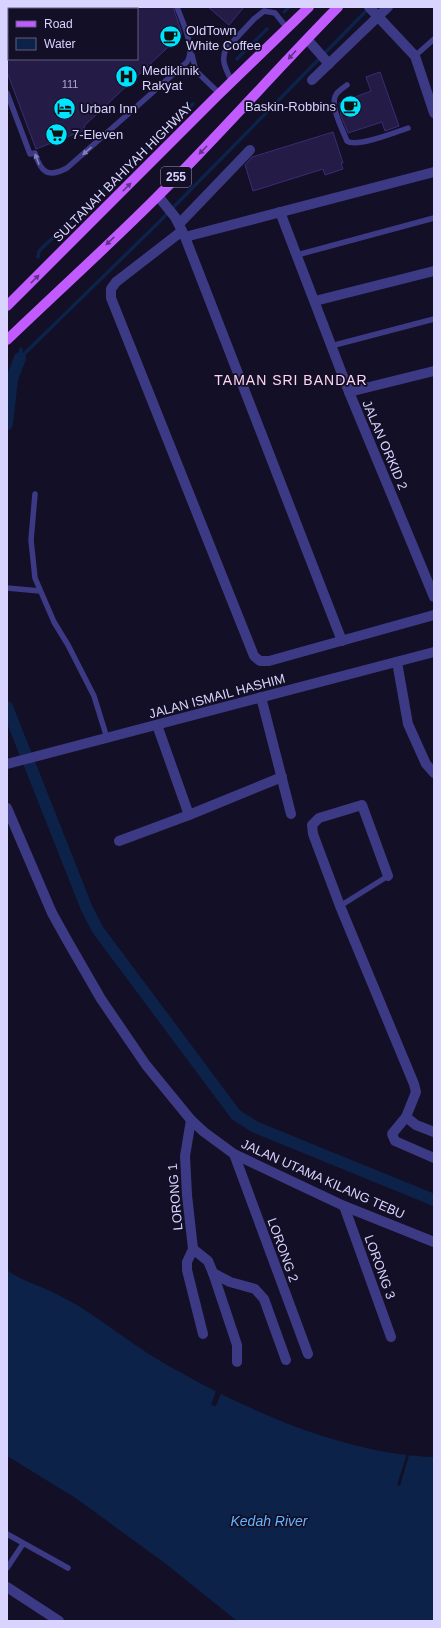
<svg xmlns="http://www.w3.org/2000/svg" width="441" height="1628" viewBox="0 0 441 1628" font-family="Helvetica,sans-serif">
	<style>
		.water { fill: #0c2248 }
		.pier { fill: #130f26 }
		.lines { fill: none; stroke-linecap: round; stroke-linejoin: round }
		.stream { stroke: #0c2248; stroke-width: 3.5 }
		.canal { stroke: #0c2248; stroke-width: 12 }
		.building { fill: #241b47; stroke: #3b2d73 }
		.service { stroke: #3d3a85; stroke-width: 5.5 }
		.minor { stroke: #3d3a85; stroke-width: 10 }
		.tertiary { stroke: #3d3a85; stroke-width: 10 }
		.primary { stroke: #c25bff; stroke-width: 10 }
		.oneway { fill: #623188 }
		.oneway2 { fill: #837fbc }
		.labels { text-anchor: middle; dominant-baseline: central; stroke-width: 3.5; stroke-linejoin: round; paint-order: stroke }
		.number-label { font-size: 11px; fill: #aca6d1 }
		.shield { fill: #130f26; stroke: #9e99be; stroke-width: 1 }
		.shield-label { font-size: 12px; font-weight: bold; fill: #d9d4ff }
		.poi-label { font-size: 13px; fill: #d9d4ff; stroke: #130f26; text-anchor: start }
		.street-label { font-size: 13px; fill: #d9d4ff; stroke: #130f26 }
		.neighbourhood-label { font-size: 14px; letter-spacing: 1px; fill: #ffd6f0; stroke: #130f26 }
		.water-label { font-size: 14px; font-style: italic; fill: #62b6ff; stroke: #130f26 }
	</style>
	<rect width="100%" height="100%" fill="#130f26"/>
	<!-- water -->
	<path class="water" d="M7 1270C20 1280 36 1284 50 1291 61 1296 72 1302 82 1308 108 1325 131 1343 157 1359 237 1406 340 1454 434 1457V1621H237L166 1564 77 1499 7 1456Z"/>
	<!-- pier -->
	<g class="pier">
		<path d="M216 1391 221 1393 216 1406 211 1405Z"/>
		<path d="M407 1454 409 1455 400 1486 397 1485Z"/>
	</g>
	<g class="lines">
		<!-- stream -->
		<g class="stream">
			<path d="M284 12 289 7"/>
			<path d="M237 59 267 29"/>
			<path d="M38 257 39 251 193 104"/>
			<path d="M20 358 157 224 369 8"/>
			<path d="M20 358 21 349"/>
		</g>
		<!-- canal -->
		<g class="canal">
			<path d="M7 424 12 379 20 358"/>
			<path d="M7 707 87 909 98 930 236 1115 255 1127 434 1200"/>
		</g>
	</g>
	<!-- building -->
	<g class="building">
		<path d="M137 7H173L182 34 84 126 85 130 36 149 7 72V59H137Z"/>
		<path d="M208 7H244L229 25Z"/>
		<path d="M380 72 399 126 385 131 382 122 348 133 341 116 339 103 371 91 366 77Z"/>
		<path d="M333 132 343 163H341L343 169 325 175 323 169 253 191 245 165 252 157Z"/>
	</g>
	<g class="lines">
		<!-- service -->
		<g class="service">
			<path d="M192 55 196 71 220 94"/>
			<path d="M415 56 434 39"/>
			<path d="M179 70 196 71"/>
			<path d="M232 82C227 71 220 61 226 49L254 19 264 11 275 13 287 28"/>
			<path d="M347 85C344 87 340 90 337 93 328 104 343 130 347 141 357 148 396 132 408 128"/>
			<path d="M7 93 30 154 35 153C41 173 48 178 67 168L187 62C196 49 182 21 177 7"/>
			<path d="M297 255 434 218"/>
			<path d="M331 346 434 319"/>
			<path d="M35 494 31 540 35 578 54 622 68 645 94 696 107 738"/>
			<path d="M7 588 40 591"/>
			<path d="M340 906 388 876"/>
			<path d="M7 1534 68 1568"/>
			<path d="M7 1568 23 1544"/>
		</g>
		<!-- minor -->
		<g class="minor">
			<path d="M369 7 415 56 434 113"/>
			<path d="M307 39 329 64"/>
			<path d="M312 80 388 7"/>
			<path d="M158 196 175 217 185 237 342 641"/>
			<path d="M280 212 349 392 434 597"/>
			<path d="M179 224 250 150"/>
			<path d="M182 231 116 282 111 289V298L254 656 260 661H269L434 615"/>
			<path d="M185 237 434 172"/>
			<path d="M315 301 434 271"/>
			<path d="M349 392 434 371"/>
			<path d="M397 662 408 724 426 764 434 773"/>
			<path d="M261 697 291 814"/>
			<path d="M157 725 189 815"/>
			<path d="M119 841 189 815 282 777"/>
			<path d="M388 876 362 805 319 818 312 825 313 834 340 906 414 1084 416 1092 406 1117 416 1125 434 1132"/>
			<path d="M406 1117 392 1134 395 1141 434 1158"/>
			<path d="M191 1120 185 1156 187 1195 193 1249 187 1262V1270L203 1334"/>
			<path d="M234 1154 308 1354"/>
			<path d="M344 1206 391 1337"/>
			<path d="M193 1249 208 1261 213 1273 230 1282 255 1289 264 1299 286 1360"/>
			<path d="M213 1273 237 1345V1362"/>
			<path d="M7 1587 59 1621"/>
		</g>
		<!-- tertiary -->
		<g class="tertiary">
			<path d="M7 764 434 652"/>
			<path d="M7 808 52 913 67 940 101 999 146 1065 191 1120 204 1132 234 1154 344 1206 434 1242"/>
		</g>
		<!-- primary -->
		<g class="primary">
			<path d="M7 306 215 98 309 7"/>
			<path d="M7 340C57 292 109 245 158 196 220 134 277 69 338 7"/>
		</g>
	</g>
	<!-- one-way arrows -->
	<defs><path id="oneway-solid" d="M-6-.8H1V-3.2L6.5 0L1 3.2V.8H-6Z"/></defs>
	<g class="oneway">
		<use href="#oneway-solid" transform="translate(292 55) rotate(132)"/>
		<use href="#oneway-solid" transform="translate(203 150) rotate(134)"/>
		<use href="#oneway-solid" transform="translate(127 187) rotate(-45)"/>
		<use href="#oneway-solid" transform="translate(110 241) rotate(136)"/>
		<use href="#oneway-solid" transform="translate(35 279) rotate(-45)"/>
	</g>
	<g class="oneway2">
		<use href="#oneway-solid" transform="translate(87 151) rotate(139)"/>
		<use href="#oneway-solid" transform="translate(37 159) rotate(-110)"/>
	</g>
	<!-- icons -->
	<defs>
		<symbol id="cafe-disc" viewBox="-11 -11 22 22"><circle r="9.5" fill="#00e5ff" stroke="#130f26"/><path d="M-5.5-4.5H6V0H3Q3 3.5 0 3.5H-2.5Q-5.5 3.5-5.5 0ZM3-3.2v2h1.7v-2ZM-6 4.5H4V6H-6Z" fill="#111"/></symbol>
		<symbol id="hospital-disc" viewBox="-11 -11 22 22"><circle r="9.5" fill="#00e5ff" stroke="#130f26"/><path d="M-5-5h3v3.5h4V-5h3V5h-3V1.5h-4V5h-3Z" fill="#111"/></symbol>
		<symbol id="hotel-disc" viewBox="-11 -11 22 22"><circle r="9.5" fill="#00e5ff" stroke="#130f26"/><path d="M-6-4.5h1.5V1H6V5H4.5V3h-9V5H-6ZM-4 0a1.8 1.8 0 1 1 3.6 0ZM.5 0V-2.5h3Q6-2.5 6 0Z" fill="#111"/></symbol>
		<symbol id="supermarket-disc" viewBox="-11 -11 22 22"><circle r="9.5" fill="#00e5ff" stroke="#130f26"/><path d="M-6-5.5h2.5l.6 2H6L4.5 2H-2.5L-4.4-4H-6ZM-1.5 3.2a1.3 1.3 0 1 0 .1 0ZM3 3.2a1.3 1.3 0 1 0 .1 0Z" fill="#111"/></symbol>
	</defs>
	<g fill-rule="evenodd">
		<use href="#cafe-disc" x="158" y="24" width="25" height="25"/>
		<use href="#hospital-disc" x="114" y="64" width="25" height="25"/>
		<use href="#cafe-disc" x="338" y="94" width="25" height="25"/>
		<use href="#hotel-disc" x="52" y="96" width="25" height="25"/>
		<use href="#supermarket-disc" x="44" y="122" width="25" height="25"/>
	</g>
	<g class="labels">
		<!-- number labels -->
		<g class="number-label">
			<text x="70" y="84">111</text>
		</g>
		<!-- shield labels -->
		<rect class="shield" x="161" y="167" width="30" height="20" rx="3"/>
		<g class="shield-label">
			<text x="176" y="177">255</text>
		</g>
		<!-- poi labels -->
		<g class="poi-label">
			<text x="186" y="30">OldTown<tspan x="186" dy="15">White Coffee</tspan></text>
			<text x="142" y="70">Mediklinik<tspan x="142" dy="15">Rakyat</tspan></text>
			<text x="336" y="106" text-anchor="end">Baskin-Robbins</text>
			<text x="80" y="108">Urban Inn</text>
			<text x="72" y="134">7-Eleven</text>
		</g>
		<!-- street labels -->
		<g class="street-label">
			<text transform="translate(123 172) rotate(-45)">SULTANAH BAHIYAH HIGHWAY</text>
			<text transform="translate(385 445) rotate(67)">JALAN ORKID 2</text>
			<text transform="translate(217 696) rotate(-15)">JALAN ISMAIL HASHIM</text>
			<text transform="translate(323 1179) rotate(24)">JALAN UTAMA KILANG TEBU</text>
			<text transform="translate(175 1197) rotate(-95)">LORONG 1</text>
			<text transform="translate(283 1250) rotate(70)">LORONG 2</text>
			<text transform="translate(380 1267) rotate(70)">LORONG 3</text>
		</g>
		<!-- neighbourhood labels -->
		<g class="neighbourhood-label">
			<text x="291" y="380">TAMAN SRI BANDAR</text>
		</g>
		<!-- water labels -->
		<g class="water-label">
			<text x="269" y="1521">Kedah River</text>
		</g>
	</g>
	<!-- border -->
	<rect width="441" height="1628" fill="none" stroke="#d9d4ff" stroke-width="16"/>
	<!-- legend -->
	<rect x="8" y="8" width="130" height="52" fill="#130f26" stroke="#625e7d"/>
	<rect x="16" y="21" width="20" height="6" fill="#c25bff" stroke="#625e7d"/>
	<text x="44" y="28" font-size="12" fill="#d9d4ff">Road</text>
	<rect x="16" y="38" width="20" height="12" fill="#0c2248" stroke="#625e7d"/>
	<text x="44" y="48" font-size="12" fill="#d9d4ff">Water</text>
</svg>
